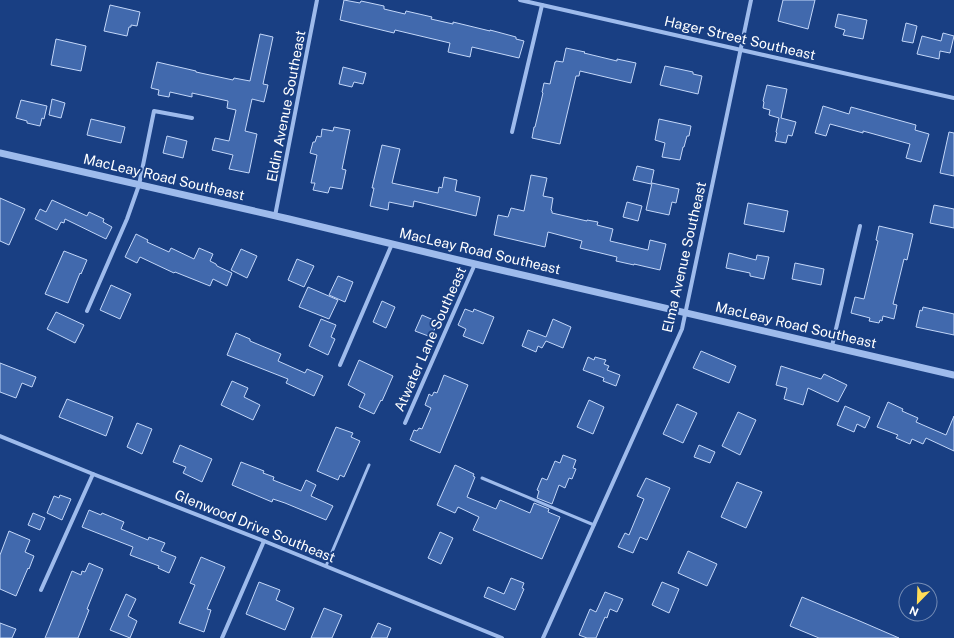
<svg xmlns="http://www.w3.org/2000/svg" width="954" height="638" viewBox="0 0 954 638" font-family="'Public Sans',sans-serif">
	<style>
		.building { fill: #4169ad; stroke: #c3d7f9 }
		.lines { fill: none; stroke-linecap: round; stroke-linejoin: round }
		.service { stroke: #9ebbec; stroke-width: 3 }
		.minor { stroke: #9ebbec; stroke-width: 4 }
		.tertiary { stroke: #9ebbec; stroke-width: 7 }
		.labels { text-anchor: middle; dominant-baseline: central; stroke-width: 4; stroke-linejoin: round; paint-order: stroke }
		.street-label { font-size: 14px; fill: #fff; stroke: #193f83 }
	</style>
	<rect width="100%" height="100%" fill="#193f83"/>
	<!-- building -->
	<g class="building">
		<path d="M344 0 360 3 361 1 384 6V9L405 14 406 11 432 17 431 19 453 24V22L490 31V30L516 37V39L524 41 519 58 472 47 470 57 448 52 450 43 395 30 394 33 340 20Z"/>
		<path d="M783 0H815L808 29 778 21Z"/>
		<path d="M110 5 140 12 137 26 131 25V27H129L127 36 104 31Z"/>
		<path d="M838 14 867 20 863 39 843 35 845 30 835 27Z"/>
		<path d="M906 23 917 26 913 43 902 41Z"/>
		<path d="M943 33 954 36 950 53 940 51 939 59 917 54 922 36 941 41Z"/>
		<path d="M260 34 273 37 263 84 268 85 264 102 252 99 245 131 257 134 249 173 229 169 233 155 212 150 215 138 229 141 236 110 227 108 228 101 192 93V97L170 92 169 97 158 95 159 90 151 88 157 62 196 71V72L233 80 234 78 250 81Z"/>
		<path d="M56 39 86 46 81 71 51 65Z"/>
		<path d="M566 48 585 52 584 53 617 61V59L636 63 631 83 580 71 579 76H576L560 144 532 138 534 127H535L543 93 542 92 544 83 550 84 555 62H556V61L563 62Z"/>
		<path d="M665 66 693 72V74L702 76 698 94 660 85Z"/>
		<path d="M343 67 366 73 363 84 354 82 352 87 339 84Z"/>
		<path d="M767 85 787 89 781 118 796 122 792 136 788 135 786 143 775 141 777 133 776 132 779 118 769 115 770 110 763 108 764 102 763 101Z"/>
		<path d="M52 99 65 103 61 118 49 115Z"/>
		<path d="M21 100 47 106 44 119 42 118 40 126 27 123V121L16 118Z"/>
		<path d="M823 106 849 114 851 107 916 125 915 130 929 134 921 162 906 158 910 144 863 131V133L830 124 826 136 815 133Z"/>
		<path d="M91 119 125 127 121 143 87 135Z"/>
		<path d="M659 119 691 126 689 136H687L684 147H683L680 160 662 157 665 143 655 140Z"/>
		<path d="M334 127 350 130 342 169 346 170 342 189 330 187 328 193 313 190 315 183H311L317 155 310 153 313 142H315L317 136 321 137 322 129 333 131Z"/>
		<path d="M949 132 954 133V176L940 173Z"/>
		<path d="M167 136 187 141 183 158 163 153Z"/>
		<path d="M382 145 400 149 392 183 438 193 439 187 442 188 444 177 457 180 455 191 480 197 476 216 414 201 413 207 389 202 388 210 370 206 374 188H372Z"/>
		<path d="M637 166 654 170 651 184 633 180Z"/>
		<path d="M531 175 547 178 543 196 553 198 551 210 552 211V213L587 221V220L598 222 597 225 613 229 610 241 648 250 650 240 666 244 660 270 634 264V265L616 261 617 257 580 248 582 241 548 232 545 247 494 235 498 215 508 217 511 208 524 211Z"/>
		<path d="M652 183 679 189 676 203 672 202 669 215 646 210Z"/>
		<path d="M0 198 25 209 9 245 0 241Z"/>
		<path d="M52 200 87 216 89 212 104 219 103 222 112 227 106 239 65 219 64 223 61 222 57 230 35 219 40 209 46 212Z"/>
		<path d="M627 202 642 206 638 221 623 217Z"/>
		<path d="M748 203 788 211 784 232 744 224Z"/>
		<path d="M934 205 954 209V228L930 223Z"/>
		<path d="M879 226 913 234 907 260 904 259 893 304 897 305 894 319 883 316 882 321 880 320 879 323 869 321 870 318 851 313 855 297 864 299 878 241 876 240Z"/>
		<path d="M136 234 148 240 147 242 169 252 171 248 194 259 199 248 213 254 210 261 216 264 217 266 232 273 227 286 213 279 210 286 175 272 174 273 140 257 137 263 125 257Z"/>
		<path d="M241 249 257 256 247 278 231 270Z"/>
		<path d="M64 251 87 260 81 274 80 273 68 303 45 294Z"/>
		<path d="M729 253 756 260 757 255 769 257 764 279 750 276V273L726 268Z"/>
		<path d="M297 259 314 266 304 287 288 280Z"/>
		<path d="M795 263 824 269 821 285 792 279Z"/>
		<path d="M338 276 353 282 345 302 329 295Z"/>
		<path d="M111 285 131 294 120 319 100 310Z"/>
		<path d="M308 287 338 300 329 319 299 307Z"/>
		<path d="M382 301 395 307 386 328 373 322Z"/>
		<path d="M923 307 954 314V335L916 327 920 310 922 311Z"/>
		<path d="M465 309 473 312 474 309 494 317 483 344 463 336 466 329 458 325Z"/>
		<path d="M56 312 84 325 75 343 47 329Z"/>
		<path d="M422 315 438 322 431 337 415 331Z"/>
		<path d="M321 319 336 325 331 337 335 339 328 355 309 346Z"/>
		<path d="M553 319 571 327 563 348 546 341 542 348 538 346 536 352 522 346 528 330 546 337Z"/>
		<path d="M236 333 250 339V341L281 354 278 361 305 373 307 369 323 376 314 396 286 383 288 379 227 355Z"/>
		<path d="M701 351 736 366 729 383 693 368Z"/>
		<path d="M588 357 594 360 595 357 606 360 604 364 609 366 607 370 620 375 616 386 603 381 604 378 583 370Z"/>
		<path d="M359 360 393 376 382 401 381 400 374 414 359 407 365 394 348 385Z"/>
		<path d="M0 363 36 377 32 387 22 383 16 398 0 392Z"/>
		<path d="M781 366 821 379 824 374 847 385 838 402 808 388 803 405 784 399 787 388 776 385Z"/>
		<path d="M444 375 468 385 440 453 410 440 414 430 417 431 419 428 422 429 431 408 425 405 429 394 432 396 434 392 437 393Z"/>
		<path d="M232 381 248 388 244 397 260 405 253 420 221 405Z"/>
		<path d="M67 399 113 417 106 436 59 417Z"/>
		<path d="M589 400 604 407 593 434 577 427Z"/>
		<path d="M888 402 903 409 902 411 918 418 916 422 946 435 954 416V451L926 438 923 444 912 439 910 444 896 438 898 435 877 427Z"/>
		<path d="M677 404 697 413 683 443 663 434Z"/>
		<path d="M845 406 870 417 865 428 857 424 854 432 837 425Z"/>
		<path d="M738 412 756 420 740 455 722 446Z"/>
		<path d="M137 423 152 429 142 454 127 447Z"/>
		<path d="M336 427 353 433 351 437 360 441 344 477 340 475 338 480 317 471Z"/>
		<path d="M180 445 212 459 202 482 183 473 186 467 173 462Z"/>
		<path d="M699 445 715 452 710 463 694 457Z"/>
		<path d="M563 455 576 460 573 468 576 469 572 479 569 478 565 488 559 485 552 504 537 498 539 491 537 490 542 478 547 480 555 461 560 463Z"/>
		<path d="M241 462 264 471 263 473 274 477 273 480 301 491 306 480 316 485 311 496 333 506 326 520 285 503 273 499 272 502 232 485Z"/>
		<path d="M455 465 474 474 473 476 475 477 467 497 496 509 500 500 530 513 534 503 549 509 548 512 560 517 542 559 473 530 479 517 458 507 455 513 437 505Z"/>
		<path d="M646 478 670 488 647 540 640 537 633 553 618 547 625 533 629 535 644 499 637 496Z"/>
		<path d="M737 482 762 492 746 528 721 517Z"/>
		<path d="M60 495 71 499 62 520 47 513 54 496 59 498Z"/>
		<path d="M89 510 101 515 102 513 124 522 121 529 148 540 149 537 165 543 161 551 176 557 169 573 158 568 159 566 130 555 133 547 82 527Z"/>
		<path d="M33 513 45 518 40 530 28 525Z"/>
		<path d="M9 531 30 540 25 552 34 556 29 569 28 568 16 596 0 589V555Z"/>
		<path d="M440 532 453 538 441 564 428 558Z"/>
		<path d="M688 551 717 564 707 586 678 573Z"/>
		<path d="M201 557 225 567 207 609 211 610 204 632 179 623 195 585 190 583Z"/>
		<path d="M89 563 103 569 87 609 89 610 78 638H45L72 571 81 575 82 571 85 572Z"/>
		<path d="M511 578 524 583 522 588 524 589 515 610 484 597 488 587 504 594Z"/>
		<path d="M259 582 280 590 276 600 294 608 285 630 246 614Z"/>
		<path d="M662 582 679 589 669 613 652 605Z"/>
		<path d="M605 592 623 599 617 612 610 609 607 618 605 617 596 638H587L579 635 590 609 596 612Z"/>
		<path d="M126 594 136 599 128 616 137 621 130 638 110 630Z"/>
		<path d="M802 597 862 622 899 638H819L790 626Z"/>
		<path d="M324 608 342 615 332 638H311Z"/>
		<path d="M0 623 16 629 12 638H0Z"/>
		<path d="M378 623 391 628 387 638H371Z"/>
	</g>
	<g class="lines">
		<!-- service -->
		<g class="service">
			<path d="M482 478 594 525"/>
			<path d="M326 566 369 465"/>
		</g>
		<!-- minor -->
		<g class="minor">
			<path d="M520 0 954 98"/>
			<path d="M512 132 542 5"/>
			<path d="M275 216 317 0"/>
			<path d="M87 311 127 219 139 185 154 111 192 118"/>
			<path d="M832 346 860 226"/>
			<path d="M340 365 392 244"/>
			<path d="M405 423 475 264"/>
			<path d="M0 436 93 474 264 541 502 638"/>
			<path d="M41 590 93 474"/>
			<path d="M222 638 264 541"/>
			<path d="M543 638 682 329 751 0"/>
		</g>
		<!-- tertiary -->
		<path class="tertiary" d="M0 153 289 219 475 264 954 375"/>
	</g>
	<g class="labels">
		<!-- street labels -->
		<g class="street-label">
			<text transform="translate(740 38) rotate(13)">Hager Street Southeast</text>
			<text transform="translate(286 106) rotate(-79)">Eldin Avenue Southeast</text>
			<text transform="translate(164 177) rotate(13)">MacLeay Road Southeast</text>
			<text transform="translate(480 251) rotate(13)">MacLeay Road Southeast</text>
			<text transform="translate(684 257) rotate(-77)">Elma Avenue Southeast</text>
			<text transform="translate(796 325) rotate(13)">MacLeay Road Southeast</text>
			<text transform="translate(430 339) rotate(-66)">Atwater Lane Southeast</text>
			<text transform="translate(255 526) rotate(22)">Glenwood Drive Southeast</text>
		</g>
	</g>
	<!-- north arrow -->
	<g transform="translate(918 602) rotate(203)"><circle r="19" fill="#193f83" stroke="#758cb5"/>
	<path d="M0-3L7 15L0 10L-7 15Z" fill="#ffdc58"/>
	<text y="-6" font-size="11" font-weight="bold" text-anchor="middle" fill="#ffffff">N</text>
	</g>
</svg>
